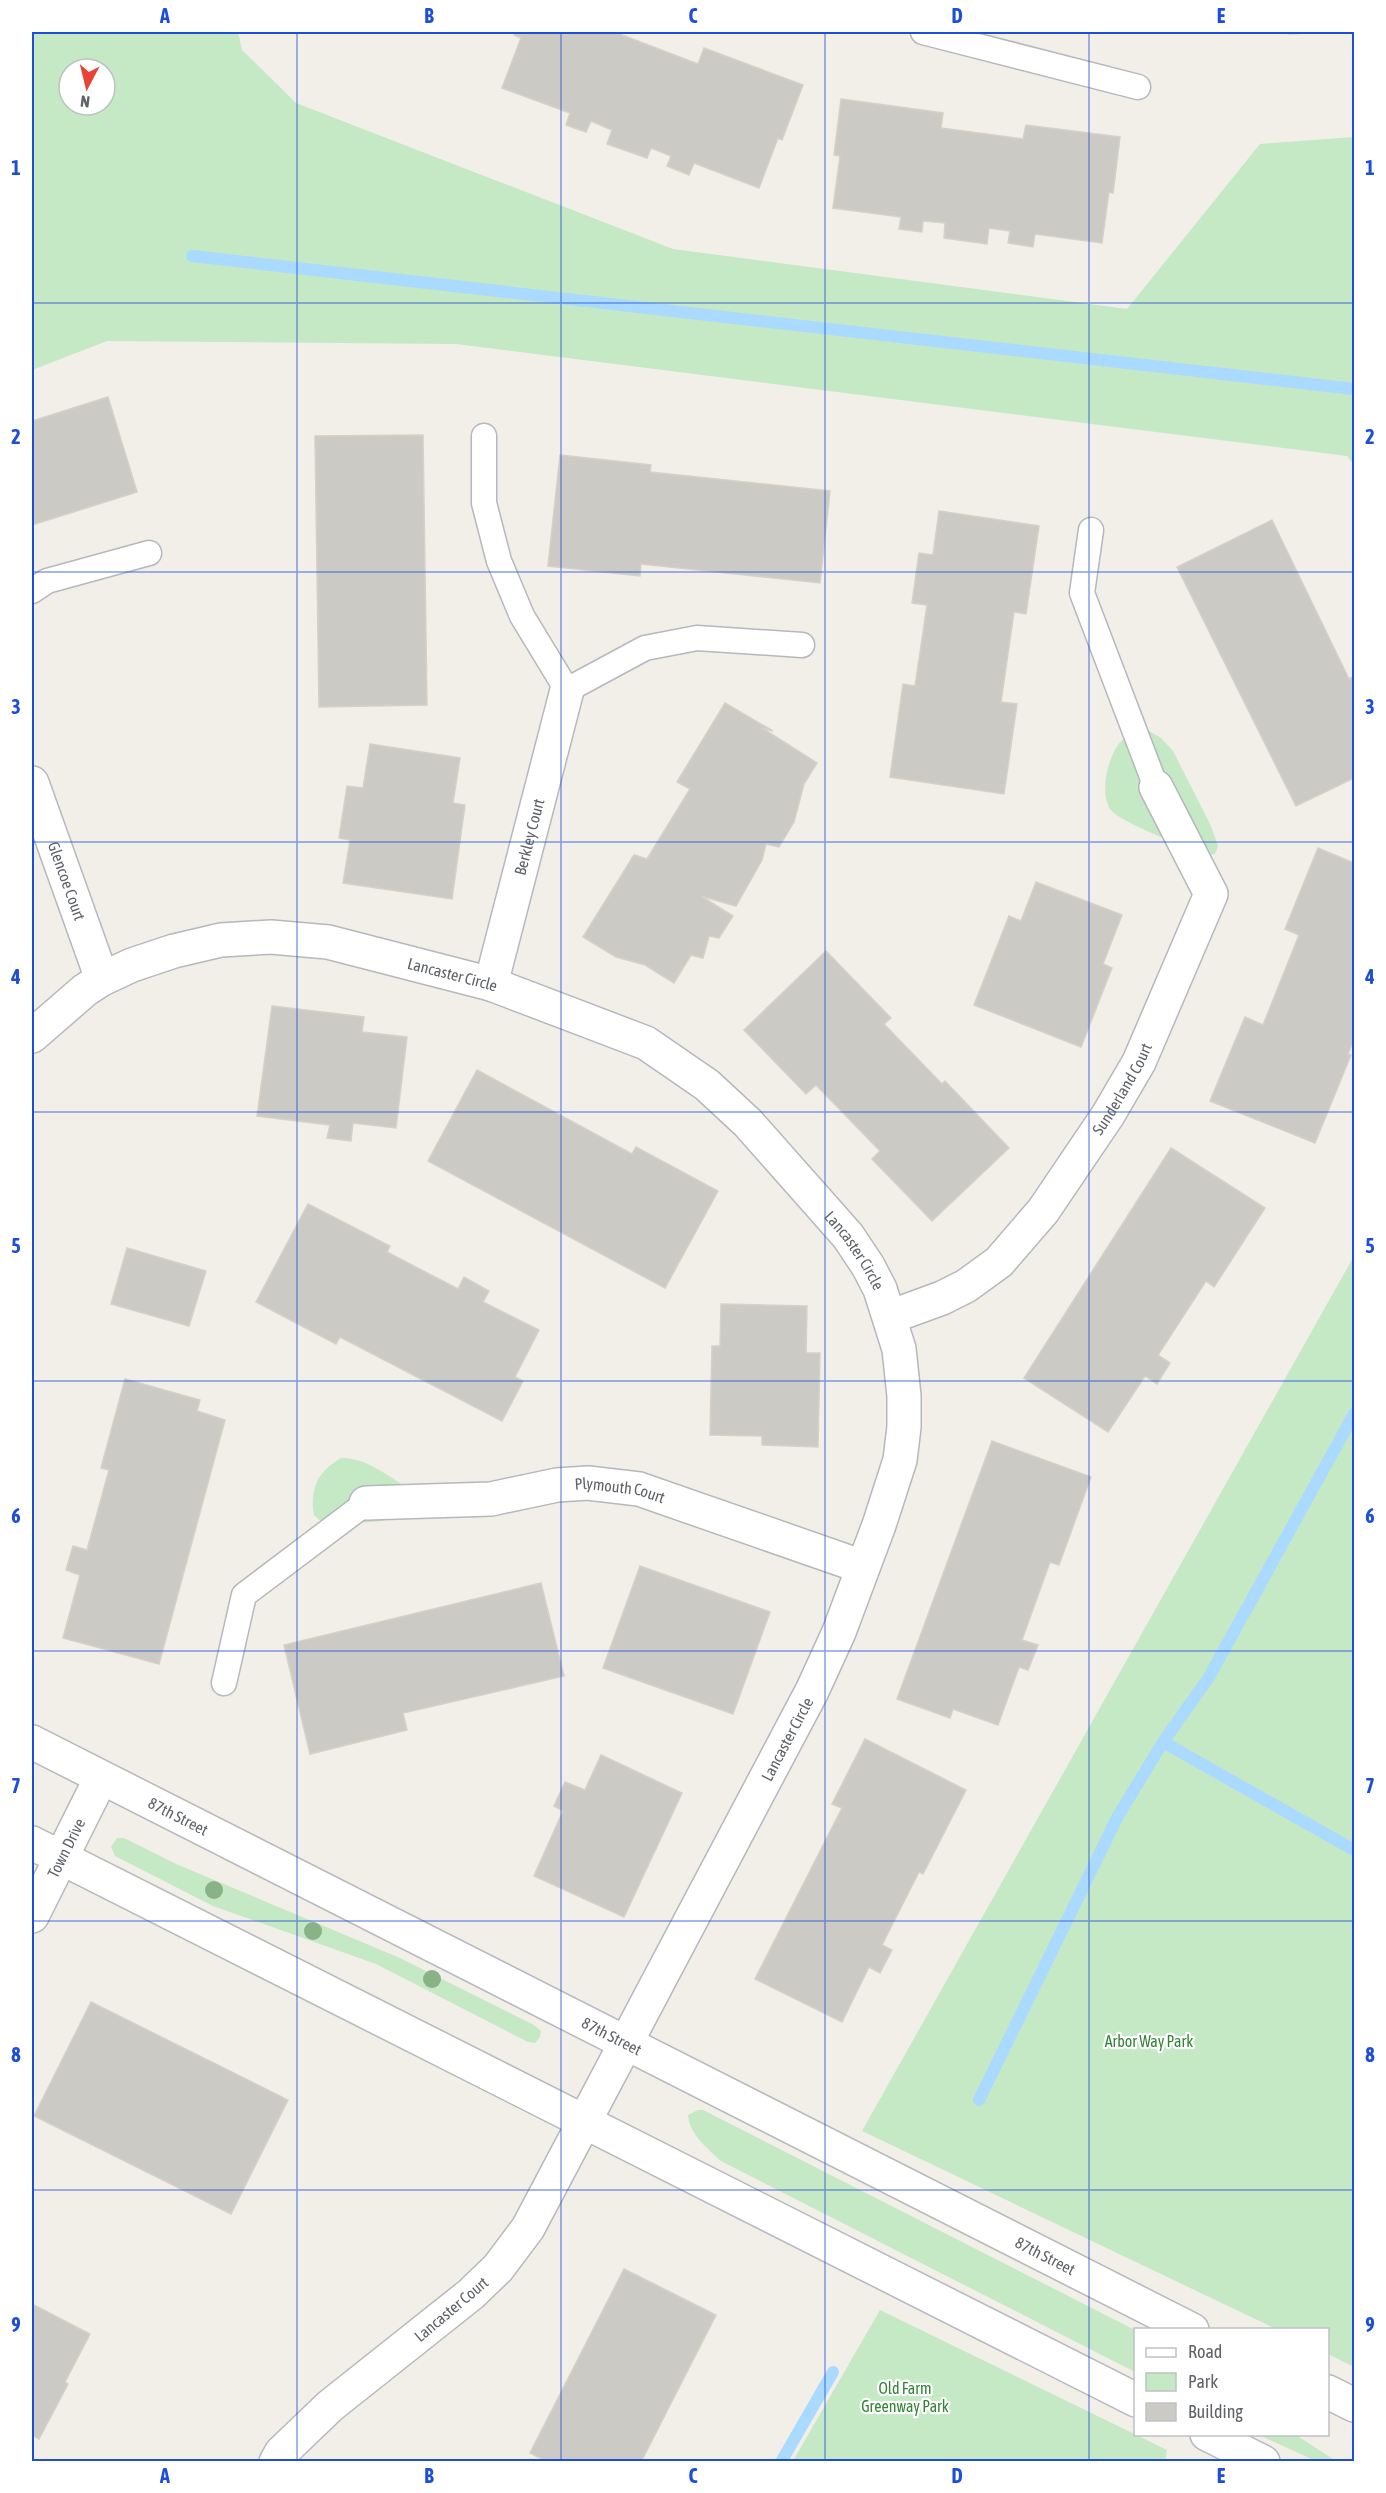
<svg xmlns="http://www.w3.org/2000/svg" width="1386" height="2493" viewBox="0 0 1386 2493" font-family="'Asap Condensed',sans-serif">
	<style>
		.green { fill: #c5e8c5; fill-rule: evenodd }
		.lines { fill: none; stroke-linecap: round; stroke-linejoin: round }
		.stream { stroke: #aadaff; stroke-width: 12 }
		.building { fill: #cccac5; stroke: #d6d1c6; stroke-width: 1.5 }
		.service-casing { stroke: #b5b8bc; stroke-width: 27 }
		.minor-casing { stroke: #b5b8bc; stroke-width: 36 }
		.tertiary-casing { stroke: #b5b8bc; stroke-width: 36 }
		.service { stroke: #fff; stroke-width: 24 }
		.minor { stroke: #fff; stroke-width: 33 }
		.tertiary { stroke: #fff; stroke-width: 33 }
		.tree { fill: #89b387 }
		.grid { fill: none; stroke: #1d4ed8; stroke-width: 1.5; stroke-opacity: 0.55 }
		.labels { text-anchor: middle; dominant-baseline: central; stroke-width: 4.5; stroke-linejoin: round; paint-order: stroke }
		.street-label { font-size: 16px; fill: #5f6368; stroke: #fff }
		.park-label { font-size: 16px; fill: #348238; stroke: #fff }
		.neatline { fill: none; stroke: #1d4ed8; stroke-width: 2 }
		.grid-label { font-size: 20px; text-anchor: middle; font-weight: bold; fill: #1d4ed8 }
	</style>
	<rect width="100%" height="100%" fill="#f1efe8"/>
	<!-- green -->
	<g class="green">
		<path d="M32 32H238L242 50 296 103 673 249 1127 309 1260 144 1354 137V465L1347 456 456 344 107 341 32 370ZM69 69H105V105H69Z"/>
		<path d="M1149 731 1161 738 1173 751 1211 826 1218 846 1215 854 1206 855C1187 847 1120 823 1110 809 1102 796 1105 773 1111 759 1119 738 1127 734 1149 731Z"/>
		<path d="M1354 1256V2367L1328 2354V2330L1276 2329 862 2131Z"/>
		<path d="M341 1458C367 1458 386 1475 408 1488L403 1514 382 1521 326 1526 314 1515C310 1489 317 1472 341 1458Z"/>
		<path d="M117 1838H124L176 1864 400 1958 534 2025 541 2031 540 2037 535 2043 528 2042 376 1964 213 1906 115 1856 111 1847Z"/>
		<path d="M698 2110H703L1135 2330V2372L721 2161C708 2149 689 2134 688 2115Z"/>
		<path d="M880 2310 1167 2450 1165 2461H793Z"/>
		<path d="M1259 2435H1296L1336 2461H1316Z"/>
	</g>
	<g class="lines">
		<!-- stream -->
		<g class="stream">
			<path d="M192 256 1354 389"/>
			<path d="M1163 1742 1354 1850"/>
			<path d="M979 2100 1118 1816 1163 1742 1209 1677 1354 1414"/>
			<path d="M781 2462 833 2372"/>
		</g>
	</g>
	<!-- building -->
	<g class="building">
		<path d="M515 32H623L622 35 698 64 704 48 803 85 782 140 778 138 759 188 694 163 689 175 667 166 671 156 651 148 647 158 607 144 612 130 591 121 586 132 566 125 570 113 502 88 521 38 514 35Z"/>
		<path d="M1289 32H1329L1289 34Z"/>
		<path d="M841 99 943 113 941 128 1023 139 1026 125 1120 137 1113 193 1109 192 1102 243 1035 234 1033 247 1008 243 1010 231 989 228 987 244 944 238 945 223 923 221 922 232 899 229 901 217 833 208 840 156 834 155Z"/>
		<path d="M108 397 137 492 32 525V421Z"/>
		<path d="M423 435 427 705 319 707 315 436Z"/>
		<path d="M560 455 651 465 650 472 830 491 820 583 641 564 640 576 548 566Z"/>
		<path d="M939 511 1039 526 1026 614 1014 612 1001 702 1017 704 1004 794 890 777 903 684 915 686 927 605 912 603 919 553 933 555Z"/>
		<path d="M1272 520 1349 679 1354 676V778L1296 806 1177 567Z"/>
		<path d="M725 703 773 731 762 728 817 763 804 784 794 822 779 847 766 844 762 860 736 906 701 896 733 916 719 938 709 936 703 958 691 955 674 983 645 965 616 957 583 937 634 855 647 859 690 789 677 782Z"/>
		<path d="M370 744 460 758 453 803 465 805 452 899 343 883 350 840 339 838 347 786 363 788Z"/>
		<path d="M1318 848 1354 863V1039L1348 1054 1351 1055 1315 1143 1210 1101 1245 1017 1263 1025 1299 935 1285 929Z"/>
		<path d="M1036 882 1122 915 1103 964 1112 968 1081 1047 974 1005 1009 916 1021 921Z"/>
		<path d="M826 951 891 1018 884 1024 942 1084 945 1081 1009 1148 932 1221 872 1159 880 1151 816 1085 806 1094 744 1030Z"/>
		<path d="M272 1006 364 1017 362 1032 407 1037 396 1128 353 1123 351 1141 327 1138 330 1125 257 1116Z"/>
		<path d="M477 1070 632 1154 636 1147 718 1191 665 1288 428 1161Z"/>
		<path d="M1171 1148 1265 1208 1214 1287 1206 1281 1158 1355 1170 1363 1157 1384 1145 1376 1108 1432 1024 1378Z"/>
		<path d="M308 1204 390 1246 387 1252 458 1289 464 1277 489 1291 483 1302 539 1330 515 1377 523 1381 502 1421 340 1337 336 1344 256 1302Z"/>
		<path d="M127 1248 206 1271 189 1326 111 1304Z"/>
		<path d="M721 1304 807 1306 806 1353H820L818 1447 762 1445V1436L710 1435 712 1346H720Z"/>
		<path d="M125 1379 200 1400 197 1411 225 1420 159 1664 63 1638 80 1575 66 1570 73 1546 87 1550 109 1470 101 1468Z"/>
		<path d="M992 1441 1091 1477 1059 1565 1050 1562 1022 1640 1038 1645 1028 1670 1019 1667 998 1725 953 1709 950 1718 897 1699Z"/>
		<path d="M640 1566 770 1612 733 1714 603 1668Z"/>
		<path d="M541 1583 564 1676 403 1713 407 1730 310 1754 284 1645Z"/>
		<path d="M865 1739 966 1790 923 1874 919 1872 882 1945 892 1950 880 1973 869 1967 842 2022 755 1979 842 1808 832 1804Z"/>
		<path d="M601 1755 682 1793 624 1917 534 1876 563 1811 554 1806 565 1782 585 1790Z"/>
		<path d="M91 2002 288 2100 231 2214 34 2116Z"/>
		<path d="M624 2269 716 2315 641 2462H547L530 2453Z"/>
		<path d="M32 2304 90 2334 65 2382 68 2384 39 2439 32 2435Z"/>
	</g>
	<g class="lines">
		<defs>
			<g id="service">
				<path d="M923 32 1138 87"/>
				<path d="M484 436V503L499 561 522 616 567 690 645 648 697 638 802 645"/>
				<path d="M1091 530 1082 593 1156 787"/>
				<path d="M32 591 47 581 149 553"/>
				<path d="M224 1683 244 1595 366 1503"/>
			</g>
			<g id="minor">
				<path id="s1" d="M32 783 102 979"/>
				<path id="s2" d="M491 984 567 690"/>
				<path id="s3" d="M32 1036 85 990 102 979 132 965 174 951 221 940 271 937 328 942 491 984 646 1043 707 1085 748 1123 848 1236 868 1266 880 1289 899 1349 904 1396V1427L900 1460 879 1525 839 1632 812 1691 528 2228 498 2268 471 2294 330 2406 281 2453 276 2462"/>
				<path id="s4" d="M890 1317 942 1298 966 1286 999 1262 1043 1211 1108 1115 1139 1062 1211 894 1156 787"/>
				<path id="s5" d="M366 1503 491 1499 557 1485 588 1483 639 1489 863 1567"/>
				<path id="s6" d="M32 1916 101 1778"/>
			</g>
			<g id="tertiary">
				<path id="s7" d="M32 1742 1192 2330"/>
				<path d="M32 1843 1136 2400"/>
				<path d="M1328 2392 1354 2405"/>
				<path d="M1207 2434 1263 2462"/>
			</g>
		</defs>
		<!-- service casing -->
		<use href="#service" class="service-casing"/>
		<!-- minor casing -->
		<use href="#minor" class="minor-casing"/>
		<!-- tertiary casing -->
		<use href="#tertiary" class="tertiary-casing"/>
		<!-- service -->
		<use href="#service" class="service"/>
		<!-- minor -->
		<use href="#minor" class="minor"/>
		<!-- tertiary -->
		<use href="#tertiary" class="tertiary"/>
	</g>
	<!-- trees -->
	<g class="tree">
		<circle cx="214" cy="1890" r="9"/>
		<circle cx="313" cy="1931" r="9"/>
		<circle cx="432" cy="1979" r="9"/>
	</g>
	<!-- grid -->
	<path class="grid" d="M297 32V2462M561 32V2462M825 32V2462M1089 32V2462M32 303H1354M32 572H1354M32 842H1354M32 1112H1354M32 1381H1354M32 1651H1354M32 1921H1354M32 2190H1354"/>
	<g class="labels">
		<!-- street labels -->
		<g class="street-label">
			<text stroke="none"><textPath href="#s2" startOffset="152">Berkley Court</textPath></text>
			<text stroke="none"><textPath href="#s1" startOffset="104">Glencoe Court</textPath></text>
			<text stroke="none"><textPath href="#s3" startOffset="452">Lancaster Circle</textPath></text>
			<text stroke="none"><textPath href="#s4" startOffset="336">Sunderland Court</textPath></text>
			<text stroke="none"><textPath href="#s3" startOffset="954">Lancaster Circle</textPath></text>
			<text stroke="none"><textPath href="#s5" startOffset="256">Plymouth Court</textPath></text>
			<text transform="translate(787 1739) rotate(-62)">Lancaster Circle</text>
			<text stroke="none"><textPath href="#s7" startOffset="164">87th Street</textPath></text>
			<text stroke="none"><textPath href="#s6" startOffset="76">Town Drive</textPath></text>
			<text stroke="none"><textPath href="#s7" startOffset="650">87th Street</textPath></text>
			<text stroke="none"><textPath href="#s7" startOffset="1136">87th Street</textPath></text>
			<text transform="translate(451 2309) rotate(-40)">Lancaster Court</text>
		</g>
		<!-- park labels -->
		<g class="park-label">
			<text x="1149" y="2041">Arbor Way Park</text>
			<text x="905" y="2388">Old Farm<tspan x="905" dy="18">Greenway Park</tspan></text>
		</g>
	</g>
	<!-- border -->
	<rect width="1386" height="2493" fill="none" stroke="#ffffff" stroke-width="66"/>
	<!-- legend -->
	<rect x="1134" y="2328" width="195" height="108" fill="#ffffff" stroke="#bfc1c3" stroke-width="1.5"/>
	<rect x="1146" y="2348" width="30" height="9" fill="#ffffff" stroke="#bfc1c3" stroke-width="1.5"/>
	<text x="1188" y="2358" font-size="18" fill="#5f6368">Road</text>
	<rect x="1146" y="2373" width="30" height="18" fill="#c5e8c5" stroke="#bfc1c3" stroke-width="1.5"/>
	<text x="1188" y="2388" font-size="18" fill="#5f6368">Park</text>
	<rect x="1146" y="2403" width="30" height="18" fill="#cccac5" stroke="#bfc1c3" stroke-width="1.5"/>
	<text x="1188" y="2418" font-size="18" fill="#5f6368">Building</text>
	<!-- north arrow -->
	<g transform="translate(87 87) rotate(187)"><circle r="28" fill="#ffffff" stroke="#bfc1c3" stroke-width="1.5"/>
	<path d="M0-4.5L10 22L0 15L-10 22Z" fill="#ea4335"/>
	<text y="-9" font-size="16" font-weight="bold" text-anchor="middle" fill="#5f6368">N</text>
	</g>
	<rect x="33" y="33" width="1320" height="2427" class="neatline"/>
	<g class="grid-label">
		<text x="165" y="23">A</text>
		<text x="429" y="23">B</text>
		<text x="693" y="23">C</text>
		<text x="957" y="23">D</text>
		<text x="1221" y="23">E</text>
		<text x="16" y="175">1</text>
		<text x="1370" y="175">1</text>
		<text x="16" y="444">2</text>
		<text x="1370" y="444">2</text>
		<text x="16" y="714">3</text>
		<text x="1370" y="714">3</text>
		<text x="16" y="984">4</text>
		<text x="1370" y="984">4</text>
		<text x="16" y="1253">5</text>
		<text x="1370" y="1253">5</text>
		<text x="16" y="1523">6</text>
		<text x="1370" y="1523">6</text>
		<text x="16" y="1793">7</text>
		<text x="1370" y="1793">7</text>
		<text x="16" y="2062">8</text>
		<text x="1370" y="2062">8</text>
		<text x="16" y="2332">9</text>
		<text x="1370" y="2332">9</text>
		<text x="165" y="2483">A</text>
		<text x="429" y="2483">B</text>
		<text x="693" y="2483">C</text>
		<text x="957" y="2483">D</text>
		<text x="1221" y="2483">E</text>
	</g>
</svg>
